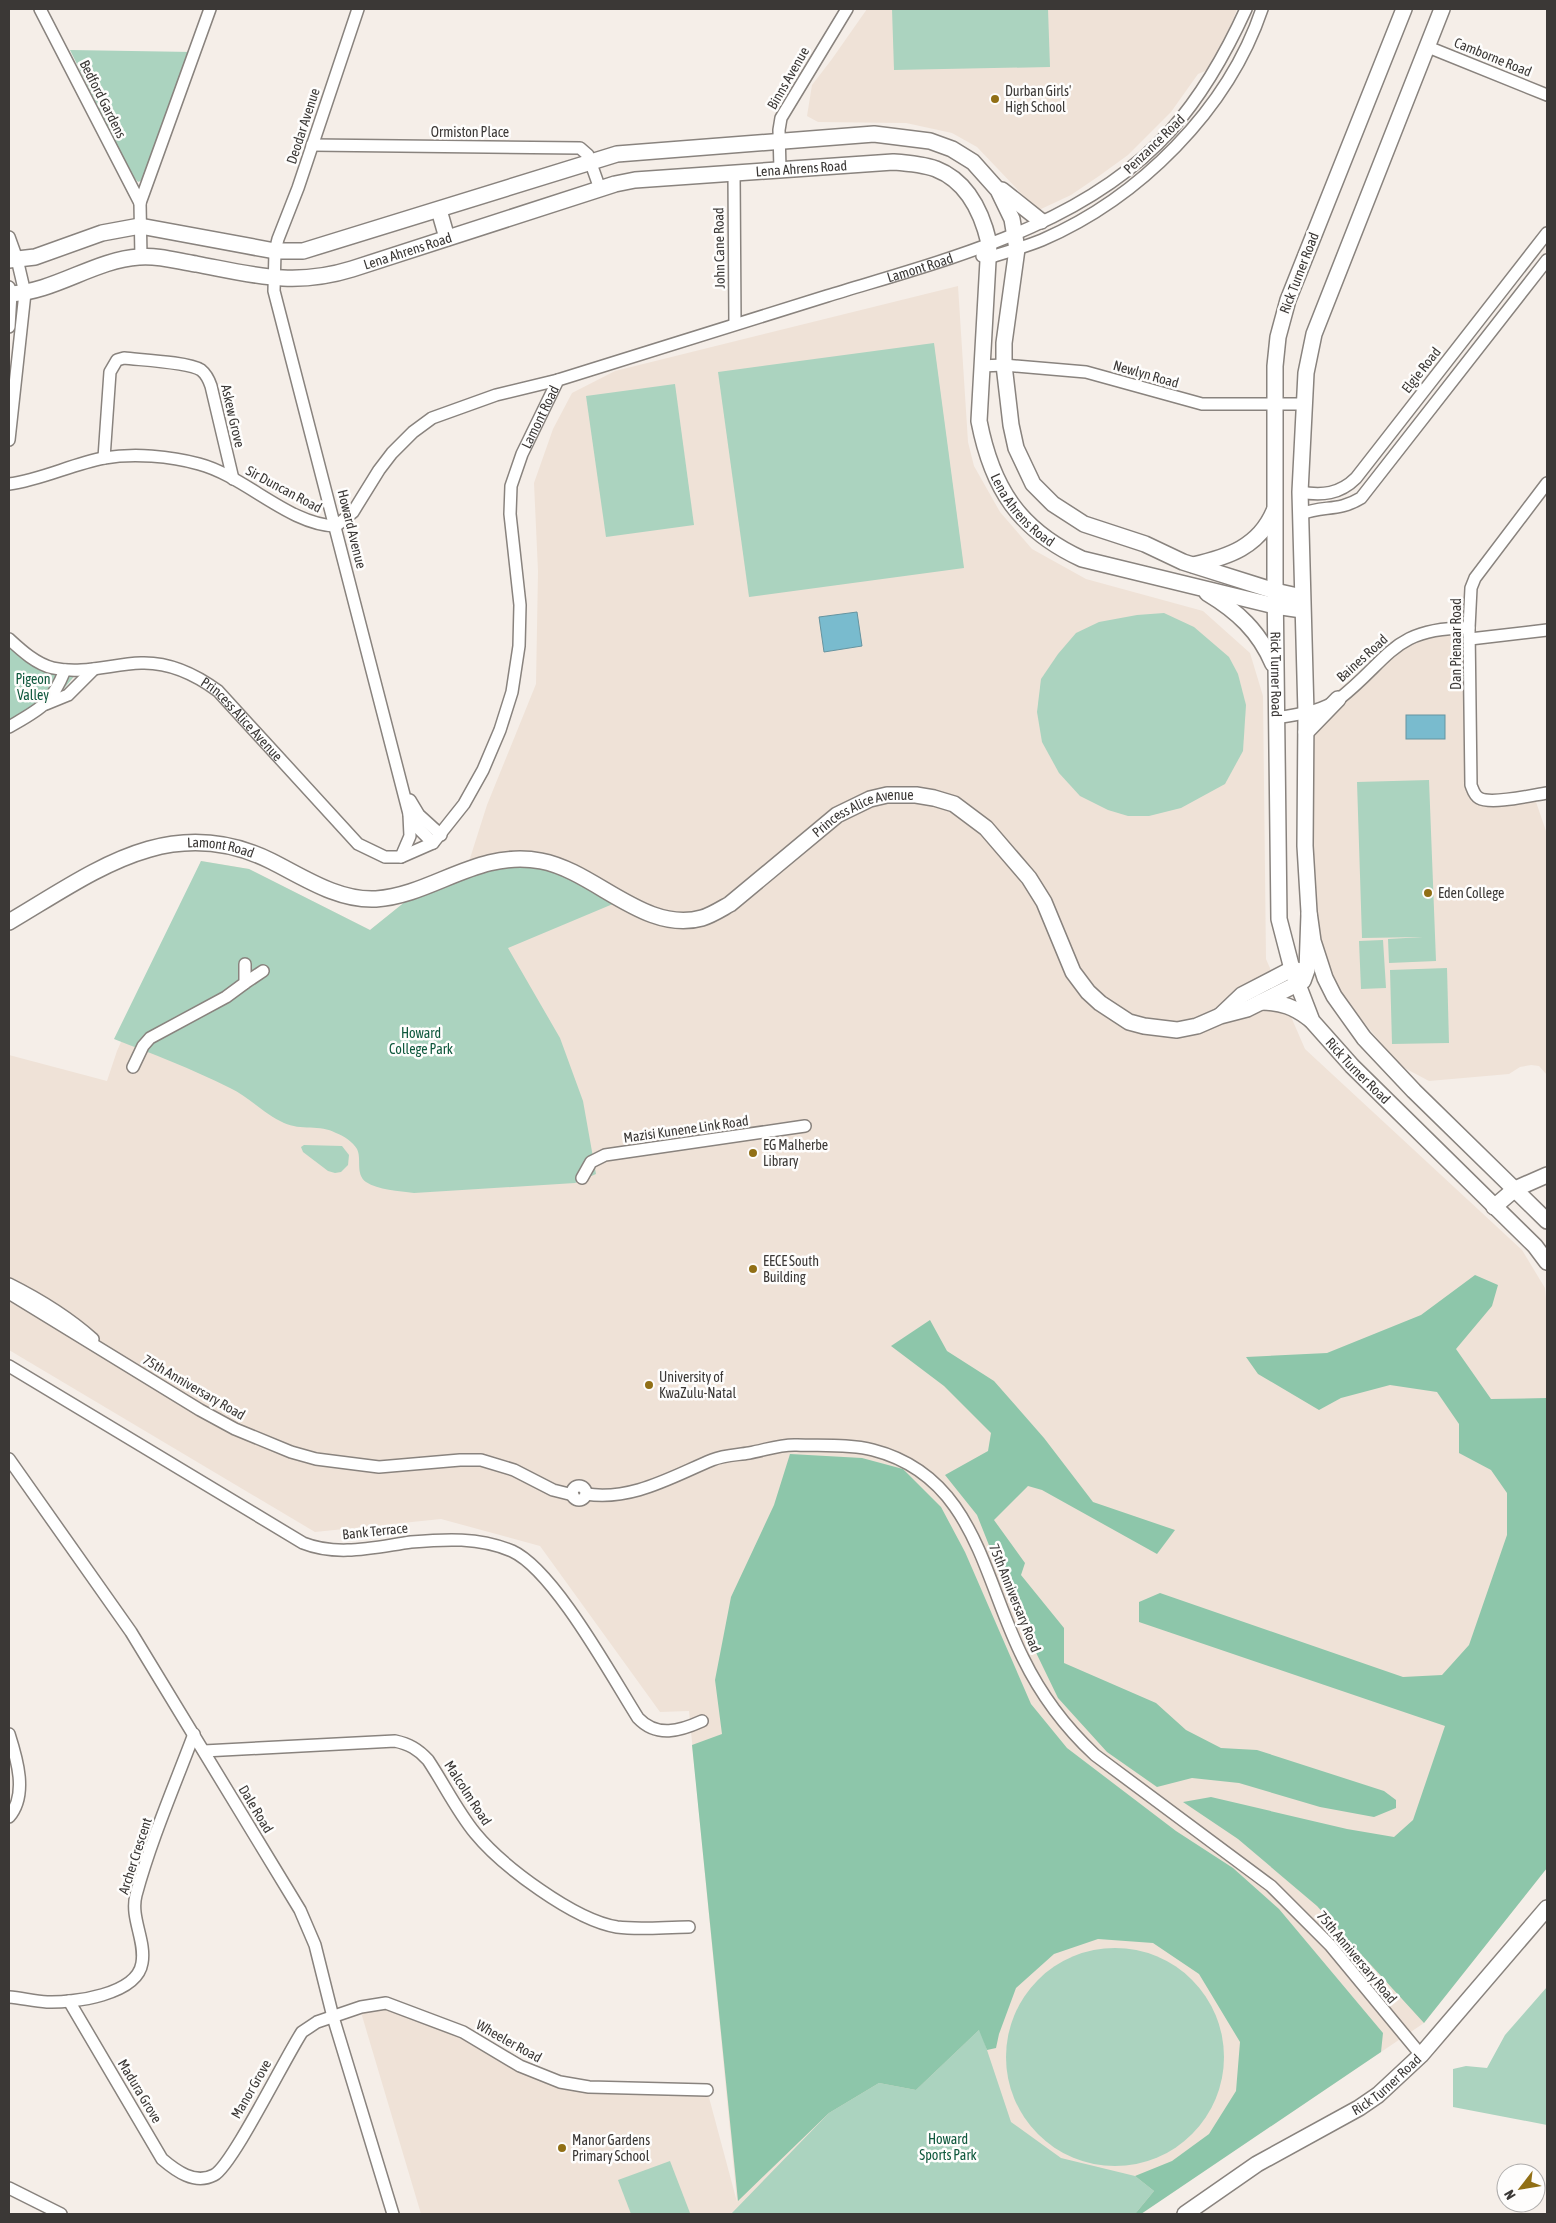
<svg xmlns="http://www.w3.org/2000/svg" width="1556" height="2223" viewBox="0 0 1556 2223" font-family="'Asap Condensed',sans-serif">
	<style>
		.built { fill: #efe2d7 }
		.green { fill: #abd3bf }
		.forest { fill: #8dc6aa }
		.water { fill: #79bbce; stroke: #6694a0 }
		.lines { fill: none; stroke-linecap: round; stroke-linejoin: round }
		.street-casing { stroke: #89837e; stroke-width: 14 }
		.secondary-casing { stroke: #89837e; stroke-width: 18 }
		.street { stroke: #fff; stroke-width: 11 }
		.secondary { stroke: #fff; stroke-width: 15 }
		.poi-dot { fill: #916f15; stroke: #fefdfc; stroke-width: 2 }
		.labels { text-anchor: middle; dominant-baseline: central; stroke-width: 5; stroke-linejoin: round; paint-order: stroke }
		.street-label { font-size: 14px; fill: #3b3836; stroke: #fefdfc }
		.poi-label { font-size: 14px; fill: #3b3836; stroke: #fefdfc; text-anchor: start }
		.park-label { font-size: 14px; fill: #0f583d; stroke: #fefdfc }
	</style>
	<rect width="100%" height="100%" fill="#f5eee8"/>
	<!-- built -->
	<g class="built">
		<path d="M867 9H1237L1224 44 1210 69 1198 74 1171 112 1128 155 1099 176 1071 195 1041 209 1035 208 977 147 952 133 906 123 818 122 807 116 812 85 832 59Z"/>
		<path d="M958 286 968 442 974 466 1000 512 1032 549 1086 579 1203 611 1250 653 1263 696 1266 959 1305 1049 1522 1250 1545 1288 1547 1310V1868L1424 2023 1141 2214H421L360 2009 388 2002 560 2082 707 2090 737 2202 689 1711 660 1712 540 1546 441 1519 315 1532 9 1350V1055L107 1081 117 1051 201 861 249 869 370 930 406 901 465 874 487 805 536 684 538 571 534 483 553 429 572 393 615 371Z"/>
		<path d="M1463 633 1471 795 1535 799 1547 834V1075L1539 1066 1531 1065 1520 1067 1509 1074 1429 1081 1399 1065 1335 987 1313 932 1309 711 1410 637Z"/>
	</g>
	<!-- green -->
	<g class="green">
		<path d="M892 9H1048L1050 67 894 70Z"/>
		<path d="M70 50 193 52 145 179 138 182 131 174Z"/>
		<path d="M934 343 964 568 749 597 718 372Z"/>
		<path d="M675 384 694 525 606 537 586 396Z"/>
		<path d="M1164 613 1194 627 1229 657 1238 674 1246 705 1243 751 1225 784 1181 808 1149 816H1128L1108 810 1080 796 1059 773 1042 742 1037 712 1041 679 1058 654 1076 633 1099 622 1137 615Z"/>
		<path d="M9 637 17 648 77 673 49 706 9 729Z"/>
		<path d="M1429 780 1436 961 1389 963 1388 939 1423 937 1362 938 1357 782Z"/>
		<path d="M201 861 249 869 370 930 406 901 465 874 505 866 541 867 593 886 620 901 508 948 560 1038 583 1101 596 1174 575 1183 414 1193C399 1191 378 1190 366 1182 355 1174 362 1159 357 1149 353 1142 344 1136 336 1133 320 1124 301 1131 284 1123 265 1115 249 1097 230 1088 192 1069 153 1054 114 1039Z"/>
		<path d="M1383 940 1386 988 1361 989 1359 941Z"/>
		<path d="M1447 968 1449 1043 1392 1044 1390 970Z"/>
		<path d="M304 1145 342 1146 349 1155 348 1165 341 1172 335 1173 328 1171 303 1152 301 1147Z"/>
		<circle cx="1115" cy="2057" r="109"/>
		<path d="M1547 1987V2125L1453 2107V2069L1466 2066 1487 2068 1505 2035Z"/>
		<path d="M980 2029 1011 2122 1061 2158 1135 2176 1154 2191 1135 2214H731L829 2113 879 2083 916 2090Z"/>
		<path d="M670 2161 690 2213 631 2214 618 2180Z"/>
	</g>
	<!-- forest -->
	<g class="forest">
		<path d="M1475 1275 1498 1285 1492 1306 1456 1349 1491 1399 1547 1398V1868L1424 2023 1317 1906 1238 1839 1183 1802 1211 1797 1347 1829 1394 1837 1413 1820 1445 1726 1139 1622V1602L1160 1593 1403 1677 1442 1675 1469 1645 1507 1535V1493L1491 1470 1459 1453V1424L1437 1392 1390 1385 1341 1398 1319 1410 1258 1374 1246 1357 1327 1353 1421 1315Z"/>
		<path d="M930 1320 947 1351 994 1381 1044 1438 1093 1502 1175 1530 1157 1554 1042 1490 1028 1486 994 1520 1025 1563 1021 1575 1064 1628V1663L1156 1703 1186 1730 1221 1748 1257 1750 1384 1791 1396 1800V1808L1374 1817 1320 1807 1239 1783 1192 1778 1157 1787 1107 1752 1058 1698 1012 1603 977 1515 945 1475 988 1451 991 1433 944 1386 891 1346Z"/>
		<path d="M790 1454 862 1458 903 1469 941 1507 965 1552 1031 1704 1067 1748 1176 1831 1233 1868 1279 1909 1383 2033 1381 2052 1141 2214H1135L1154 2191 1135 2176 1172 2161 1209 2134 1236 2091 1240 2042 1199 1974 1153 1943 1098 1939 1054 1954 1016 1988 999 2034 996 2048 987 2050 979 2030 916 2090 879 2083 829 2113 738 2201 692 1745 722 1734 715 1680 731 1597 774 1505Z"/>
	</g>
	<!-- water -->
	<g class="water">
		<path d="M857 612 862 646 824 652 819 617Z"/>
		<rect x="1406" y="715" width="39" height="24"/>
	</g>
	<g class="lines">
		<defs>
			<g id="street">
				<path d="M40 9 140 203"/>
				<path d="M358 9 298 188 278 239 275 251 274 291 409 814 419 829 433 843"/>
				<path d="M1428 47 1547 95"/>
				<path d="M312 145 580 148 588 155 600 189"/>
				<path d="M780 170 779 130 781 118 847 9"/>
				<path d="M734 172 735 324"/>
				<path d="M9 237 17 259 25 293 9 440"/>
				<path d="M982 256 988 258C1006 252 1025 247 1042 240 1139 198 1228 110 1262 9"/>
				<path d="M141 257 140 203 210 9"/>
				<path d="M9 287 11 294 9 327"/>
				<path d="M981 366 1004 365 1086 372 1202 404H1304"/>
				<path d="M104 458 110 372 117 360 124 358C141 360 188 362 201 370 206 374 209 380 211 386L233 479"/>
				<path d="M1547 483 1475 578 1471 588 1469 628 1471 785C1473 790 1474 795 1479 798 1491 805 1533 795 1547 793"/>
				<path d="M9 484C41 480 72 464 104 458 134 453 170 456 199 464 245 476 289 525 336 526L353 512 379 470 392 453 413 432 432 418 496 395 558 380"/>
				<path d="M1300 492C1322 496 1340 494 1356 478L1547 233"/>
				<path d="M1301 514C1324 505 1338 512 1361 498L1547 260"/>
				<path id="s1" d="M9 639C21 650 36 664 53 668 82 675 112 664 141 663 170 662 195 674 218 691L358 844 385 857H401L433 843 464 804 483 770 500 730 512 692 519 646 520 605 510 514 511 486 522 454 558 380C647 352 737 324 827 296 947 259 1084 227 1171 130 1203 94 1226 53 1246 9"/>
				<path d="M1470 639 1547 630"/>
				<path d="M46 704 68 695 94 669"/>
				<path d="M1277 718C1298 714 1321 712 1339 699 1390 659 1393 627 1469 628"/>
				<path d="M9 727C40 709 51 705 65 670"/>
				<path d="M410 800 419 815 441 835"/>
				<path d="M401 857 410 836 409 815"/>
				<path d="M245 983 263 971"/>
				<path d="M133 1067 143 1046 150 1038 226 997 245 983V964"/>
				<path d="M582 1178 591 1162 605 1155 805 1126"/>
				<path d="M9 1284C39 1299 67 1316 93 1339"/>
				<path d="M9 1293 200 1410 235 1429 291 1452 316 1459 379 1467 460 1460H481L514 1470 553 1490 573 1495"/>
				<path d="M9 1366 303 1543C338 1557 375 1547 411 1542 445 1539 479 1537 512 1551 554 1570 612 1677 638 1718 657 1738 680 1731 702 1721"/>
				<path d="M9 1459 131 1632 300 1910 315 1945 333 2017 393 2214"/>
				<circle cx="579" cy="1493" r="7"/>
				<path d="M586 1494C632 1501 671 1477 712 1460 724 1455 737 1455 749 1453 766 1450 780 1444 797 1445 821 1446 849 1444 873 1450 975 1476 983 1579 1023 1658 1041 1695 1065 1727 1095 1755L1271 1886 1330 1945 1421 2055"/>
				<path d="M9 1734C17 1759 28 1795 9 1817"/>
				<path d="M204 1751 395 1741C409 1744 418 1749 428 1760 444 1784 457 1811 475 1833 502 1866 574 1920 617 1927 640 1930 665 1927 689 1927"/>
				<path d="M9 1997C21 1998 34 2001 47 2002 73 2003 137 1995 142 1963 146 1940 130 1918 136 1895 151 1840 174 1787 194 1734"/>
				<path d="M69 2001 162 2159C176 2171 195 2185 214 2175 232 2166 286 2056 302 2032L317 2022 361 2007 386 2003 463 2032 520 2066 560 2082 589 2087 707 2090"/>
				<path d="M9 2188 61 2214"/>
			</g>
			<g id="secondary">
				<path id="s2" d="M1404 9 1288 300 1278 337 1275 366V580L1279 919 1292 969 1312 1021 1352 1066 1535 1246 1547 1262"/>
				<path d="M1442 9 1314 334 1306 373 1300 492 1306 713 1305 846 1309 912 1313 941 1325 978 1334 996 1364 1038 1414 1091 1547 1221"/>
				<path d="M1002 190 1041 221"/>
				<path d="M439 210 447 238"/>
				<path d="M9 260 35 257 102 233 140 226 275 251H303L617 154 874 134 930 141 952 149 973 162 998 190 1012 219 1017 249 1004 343V365L1011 425 1016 448 1033 484 1053 504 1084 524 1145 544 1183 562 1275 591 1302 597"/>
				<path id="s3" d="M9 294C55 292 94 260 139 257 158 255 177 261 196 264 254 275 294 287 352 269L615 184 635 180 893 162C907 163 922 164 936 169 967 181 982 213 989 243L979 421C992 488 1019 530 1082 559L1275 606 1302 610"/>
				<path d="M1193 565C1228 557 1259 547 1274 511"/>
				<path d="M1207 593C1237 611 1259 631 1273 664"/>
				<path d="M1306 732 1338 699"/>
				<path id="s4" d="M9 922C94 872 170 811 271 861 303 877 338 901 376 899 433 895 478 849 541 861 595 871 645 934 702 918 712 915 721 909 730 904L837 815 870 799 887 795H916L934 798 954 804 986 828 1029 878 1044 902 1073 972 1088 992 1100 1003 1129 1022 1144 1026 1177 1030 1197 1026 1220 1016 1247 1009 1303 981 1307 970 1309 914"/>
				<path d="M1261 1002C1281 1002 1295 1007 1311 1020"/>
				<path d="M1221 1015 1242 995 1292 969 1301 971"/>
				<path d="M1494 1207 1515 1189 1547 1175"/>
				<path id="s5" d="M1185 2214 1257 2164 1359 2108 1378 2095 1421 2055 1547 1908"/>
			</g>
		</defs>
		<!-- street casing -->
		<use href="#street" class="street-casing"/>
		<!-- secondary casing -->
		<use href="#secondary" class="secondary-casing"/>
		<!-- street -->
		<use href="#street" class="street"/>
		<!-- secondary -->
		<use href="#secondary" class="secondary"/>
	</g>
	<!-- markers -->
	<g class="poi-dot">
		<circle cx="995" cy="99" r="5"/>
		<circle cx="1428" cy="893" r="5"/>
		<circle cx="753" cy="1153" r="5"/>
		<circle cx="753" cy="1269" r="5"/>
		<circle cx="649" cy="1385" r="5"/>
		<circle cx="562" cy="2148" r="5"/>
	</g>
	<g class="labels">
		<!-- street labels -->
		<g class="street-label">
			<text transform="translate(1493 57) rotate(22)">Camborne Road</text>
			<text transform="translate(788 78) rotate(-60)">Binns Avenue</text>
			<text transform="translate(103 99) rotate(63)">Bedford Gardens</text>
			<text transform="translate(303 126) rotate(-72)">Deodar Avenue</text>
			<text x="470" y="132">Ormiston Place</text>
			<text transform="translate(1154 144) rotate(-44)">Penzance Road</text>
			<text stroke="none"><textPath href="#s3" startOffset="815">Lena Ahrens Road</textPath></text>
			<text transform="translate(719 248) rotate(-91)">John Cane Road</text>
			<text stroke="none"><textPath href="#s3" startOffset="410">Lena Ahrens Road</textPath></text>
			<text stroke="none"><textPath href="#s1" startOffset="1388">Lamont Road</textPath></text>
			<text transform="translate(1299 273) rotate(-69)">Rick Turner Road</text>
			<text transform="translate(1421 370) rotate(-52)">Elgie Road</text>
			<text transform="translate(1146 374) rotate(16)">Newlyn Road</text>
			<text transform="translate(233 416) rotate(77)">Askew Grove</text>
			<text stroke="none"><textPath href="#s1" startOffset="968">Lamont Road</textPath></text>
			<text transform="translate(284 489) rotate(28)">Sir Duncan Road</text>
			<text stroke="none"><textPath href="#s3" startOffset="1325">Lena Ahrens Road</textPath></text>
			<text transform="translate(352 529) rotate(76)">Howard Avenue</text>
			<text transform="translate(1456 644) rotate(-90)">Dan Pienaar Road</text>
			<text transform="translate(1362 658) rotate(-42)">Baines Road</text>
			<text stroke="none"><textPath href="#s2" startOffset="689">Rick Turner Road</textPath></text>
			<text stroke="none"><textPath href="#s1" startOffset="262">Princess Alice Avenue</textPath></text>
			<text stroke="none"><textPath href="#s4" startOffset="939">Princess Alice Avenue</textPath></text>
			<text stroke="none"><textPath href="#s4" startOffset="231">Lamont Road</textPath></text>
			<text stroke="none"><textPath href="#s2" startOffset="1109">Rick Turner Road</textPath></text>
			<text transform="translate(686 1129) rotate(-8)">Mazisi Kunene Link Road</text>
			<text transform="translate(194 1387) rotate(30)">75th Anniversary Road</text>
			<text transform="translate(375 1531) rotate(-6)">Bank Terrace</text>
			<text transform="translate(1015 1598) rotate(68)">75th Anniversary Road</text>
			<text transform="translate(468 1793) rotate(57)">Malcolm Road</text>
			<text transform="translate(256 1809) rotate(59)">Dale Road</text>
			<text transform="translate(135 1856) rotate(-72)">Archer Crescent</text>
			<text transform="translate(1357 1957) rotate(50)">75th Anniversary Road</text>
			<text transform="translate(509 2041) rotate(29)">Wheeler Road</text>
			<text stroke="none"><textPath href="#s5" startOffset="240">Rick Turner Road</textPath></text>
			<text transform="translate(251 2089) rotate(-60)">Manor Grove</text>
			<text transform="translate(140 2091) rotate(59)">Madura Grove</text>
		</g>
		<!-- poi labels -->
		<g class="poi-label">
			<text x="1005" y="91">Durban Girls'<tspan x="1005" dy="16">High School</tspan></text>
			<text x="1438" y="893">Eden College</text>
			<text x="763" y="1145">EG Malherbe<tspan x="763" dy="16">Library</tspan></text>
			<text x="763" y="1261">EECE South<tspan x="763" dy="16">Building</tspan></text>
			<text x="659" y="1377">University of<tspan x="659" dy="16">KwaZulu-Natal</tspan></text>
			<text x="572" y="2140">Manor Gardens<tspan x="572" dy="16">Primary School</tspan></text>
		</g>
		<!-- park labels -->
		<g class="park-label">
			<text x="33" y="679">Pigeon<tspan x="33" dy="16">Valley</tspan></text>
			<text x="421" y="1033">Howard<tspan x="421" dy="16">College Park</tspan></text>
			<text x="948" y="2139">Howard<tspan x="948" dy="16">Sports Park</tspan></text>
		</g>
	</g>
	<!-- border -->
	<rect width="1556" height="2223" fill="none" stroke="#3b3836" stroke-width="20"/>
	<!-- north arrow -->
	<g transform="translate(1521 2188) rotate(239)"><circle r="24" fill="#fefdfc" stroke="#b0aead"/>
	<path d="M0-4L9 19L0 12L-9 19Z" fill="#916f15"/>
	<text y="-8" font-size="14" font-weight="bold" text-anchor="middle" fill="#3b3836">N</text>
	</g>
</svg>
